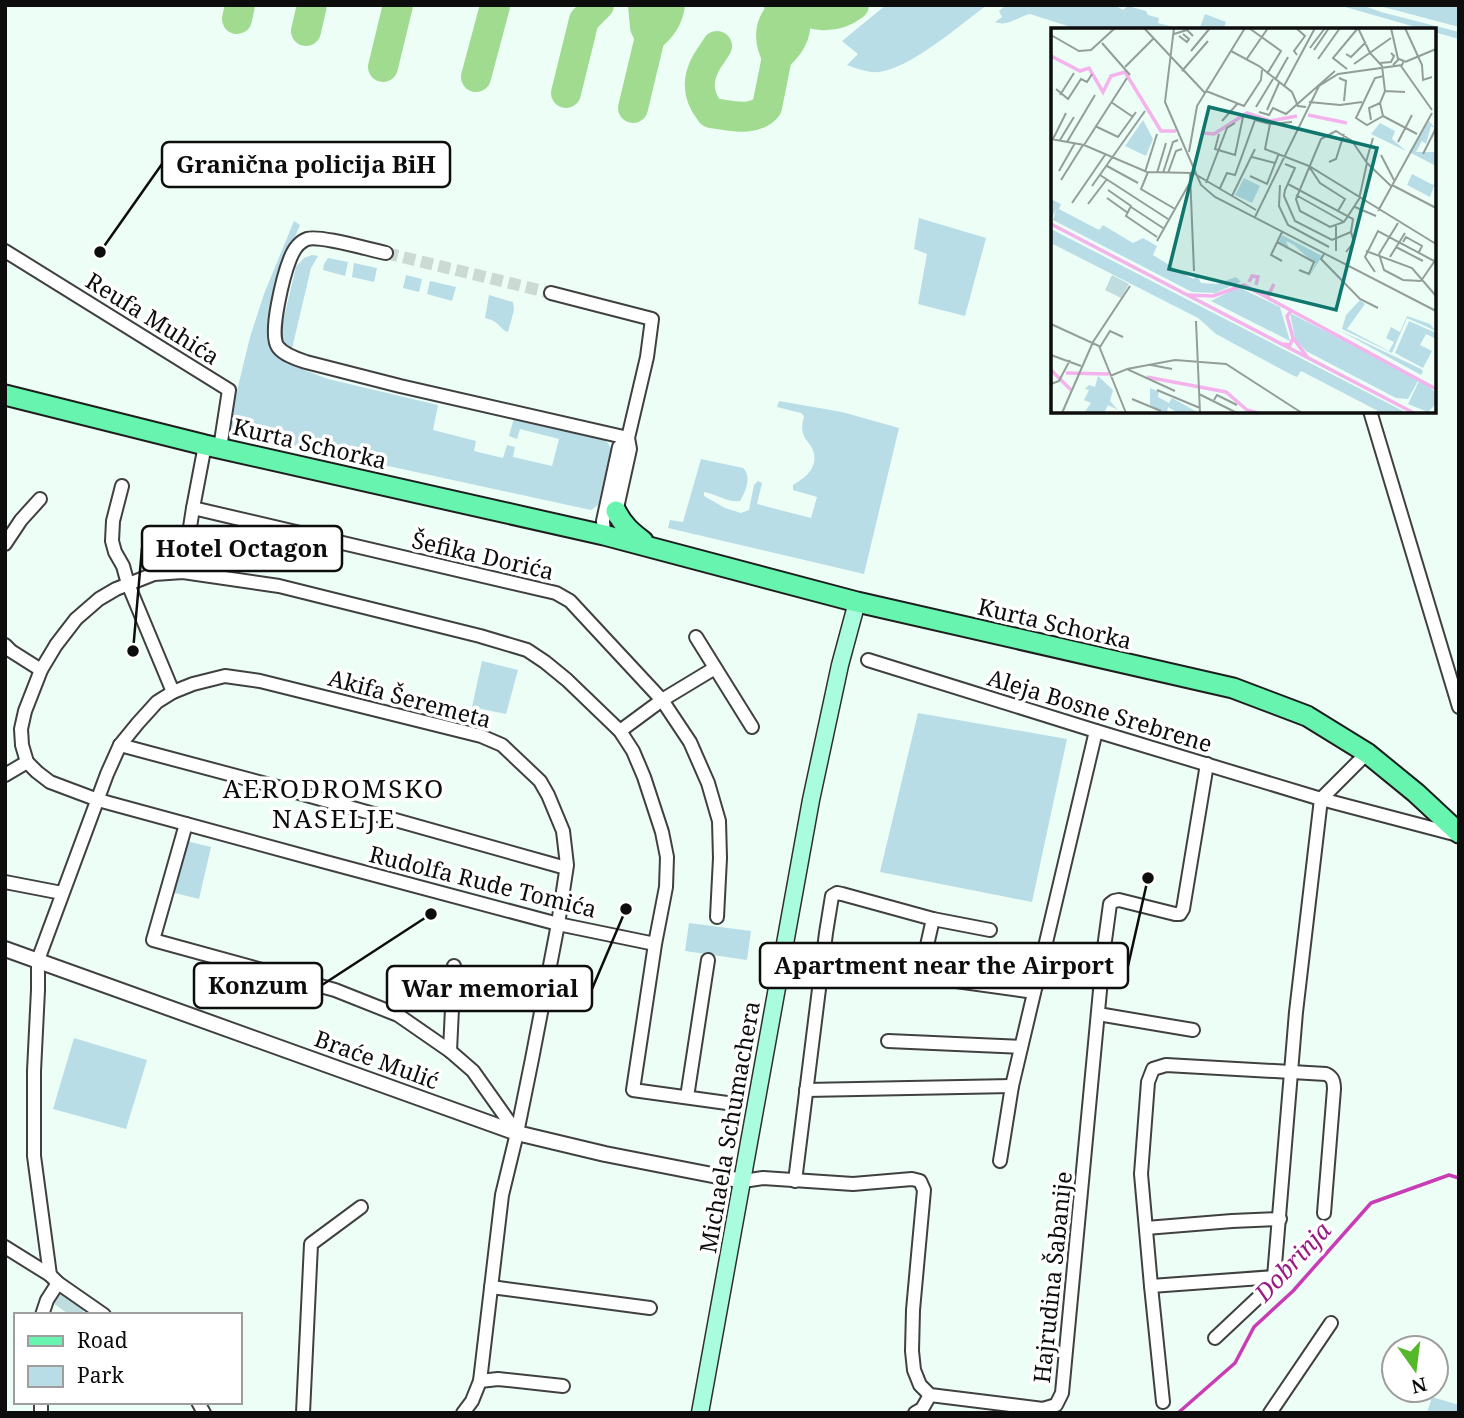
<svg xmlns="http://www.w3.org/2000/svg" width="1464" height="1418" viewBox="0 0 1464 1418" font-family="'Noto Serif',serif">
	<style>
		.green { fill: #b8dde7 }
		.cemetery { fill: #bfdddf }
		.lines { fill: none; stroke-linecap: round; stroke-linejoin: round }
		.stream { stroke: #c93cb5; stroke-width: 3.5 }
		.taxiway { stroke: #a0db90; stroke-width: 30 }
		.minor-tunnel { stroke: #cbdad3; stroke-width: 12; stroke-dasharray: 12 6; stroke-linecap: butt }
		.minor-casing { stroke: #404040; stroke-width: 16 }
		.tertiary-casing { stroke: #404040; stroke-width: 18 }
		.secondary-casing { stroke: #2f2f2f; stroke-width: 19 }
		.primary-casing { stroke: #1e1e1e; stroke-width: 23 }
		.minor { stroke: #fff; stroke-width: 12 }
		.tertiary { stroke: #fff; stroke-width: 14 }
		.secondary { stroke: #aafcde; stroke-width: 16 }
		.primary { stroke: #67f4ae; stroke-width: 19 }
		.labels { text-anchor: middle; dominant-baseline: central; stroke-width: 7; stroke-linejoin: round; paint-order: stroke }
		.street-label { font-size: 23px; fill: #0d0d0d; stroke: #fff }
		.water-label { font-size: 24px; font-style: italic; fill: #9a1a83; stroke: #fff }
		.quarter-label { font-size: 26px; letter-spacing: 2px; fill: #0d0d0d; stroke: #fff }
		.inset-river { fill: none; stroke: #f4b3ec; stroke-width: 3.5 }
		.inset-road { fill: none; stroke: #939e99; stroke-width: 2 }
		.view { fill: #0f766e; fill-opacity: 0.15; stroke: #0f766e; stroke-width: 3.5 }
		.inset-edge { fill: none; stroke: #0d0d0d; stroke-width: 3.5 }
		.leader { fill: none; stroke: #0d0d0d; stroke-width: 2.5 }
		.callout-dot { fill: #0d0d0d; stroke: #fff; stroke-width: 2.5 }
		.callout { fill: #fff; stroke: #0d0d0d; stroke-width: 2.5 }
		.callout-label { font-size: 24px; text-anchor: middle; font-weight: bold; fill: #0d0d0d }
	</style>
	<rect width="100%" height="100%" fill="#edfef6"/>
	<!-- green -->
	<g class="green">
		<path d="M886 5H987C960 25 911 68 879 72 868 73 858 69 847 65L858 54 842 41Z"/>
		<path d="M1006 5H1114L1123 10 1128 6 1146 11 1148 15 1159 18 1158 23 1173 27 1172 30H1080L1030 14C1017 17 1008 27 995 22L1002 17 999 11Z"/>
		<path d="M1338 5H1362L1381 12 1459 32V39L1434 32V30H1426Z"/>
		<path d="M1376 5H1459V27Z"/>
		<path d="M1205 14 1226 22 1223 30H1199Z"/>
		<path d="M919 218 986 238 965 316 918 304 927 254 914 249Z"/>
		<path d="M294 221 300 225 279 275 268 336 271 348 278 358 286 363 328 379 438 405 433 430 476 441 474 451 503 458 507 445 515 447 513 457 552 466 559 439 520 429 517 439 509 436 514 418 601 438 608 443 611 449 598 505 591 510 237 433 232 428 230 420 250 337 264 294Z"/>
		<path d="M312 255 318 256 311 268 291 353C284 346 280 341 281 330L296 267 304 258Z"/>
		<path d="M328 258 348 262 345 276 323 270 324 264Z"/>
		<path d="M354 263 377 268 374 282 352 277Z"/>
		<path d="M406 275 422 279 419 292 403 288Z"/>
		<path d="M430 281 456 287 452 301 427 294Z"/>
		<path d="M489 295 513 302 514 310 508 332C500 330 500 321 485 318Z"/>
		<path d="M779 401 842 412 899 428 864 574 668 528 670 520 683 522 701 459 743 468C752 476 746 491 740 501 727 503 717 494 704 492V496L725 508 741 513 749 510 754 485 758 481 762 483 757 504 811 518 817 497 793 490V485C807 477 820 466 812 448 809 442 804 439 803 433 801 427 803 421 804 416L801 413 777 407Z"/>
		<path d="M482 661 518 670 506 714 472 707Z"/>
		<path d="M918 713 1067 739 1032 902 880 872Z"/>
		<path d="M186 841 211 847 199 899 171 892Z"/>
		<path d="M689 923 751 931 747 960 685 951Z"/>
		<path d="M74 1038 147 1060 126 1129 53 1109Z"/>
		<path d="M1432 1397 1459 1405V1413H1427Z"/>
	</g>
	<!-- cemetery -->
	<path class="cemetery" d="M63 1290 86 1307 81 1315H70L53 1303Z"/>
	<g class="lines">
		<!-- stream -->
		<path class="stream" d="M1178 1413 1235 1363 1254 1327 1293 1291 1371 1203 1449 1175 1459 1178"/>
		<!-- taxiway -->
		<g class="taxiway">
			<path d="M643 5 645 27 650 37C661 29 668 19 670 5"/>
			<path d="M779 5C806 12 829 24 854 5"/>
			<path d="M790 8C802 27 792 44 777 57 767 38 769 17 790 8Z"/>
			<path d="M237 19 240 5"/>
			<path d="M306 31 312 5"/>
			<path d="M717 46C713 53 708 59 705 65 696 83 699 98 711 113 730 115 753 123 767 107L777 57"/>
			<path d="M383 67 398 5"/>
			<path d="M476 77 495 6"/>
			<path d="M566 93 584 20 599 5"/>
			<path d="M633 108 650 37"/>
		</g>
		<!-- minor-tunnel -->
		<path class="minor-tunnel" d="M386 253 551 293"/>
		<defs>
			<g id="minor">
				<path d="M5 251 229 390 220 448"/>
				<path d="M386 253C370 250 321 235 307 239 299 242 293 251 290 259 284 274 268 334 278 347 284 355 297 359 306 362L400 386 628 438"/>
				<path d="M551 293 652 319 647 357 628 438 630 449 615 517"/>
				<path d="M1370 411 1459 707"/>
				<path d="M122 486 113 521 112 541 115 552 123 566 128 584 173 692"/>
				<path d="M193 508 556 593 570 601 662 700 690 742 708 783 719 821 720 858 717 917"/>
				<path d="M604 535 603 521 619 447 628 438"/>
				<path d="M5 544 21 520 40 499"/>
				<path d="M183 572 193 508 205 445"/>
				<path d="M696 637 752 727"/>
				<path d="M5 645 11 651 41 670"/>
				<path d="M868 660 1096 731 1321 799 1458 835"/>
				<path d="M620 731 662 700 715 668"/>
				<path d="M120 745 285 789 566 868"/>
				<path d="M5 775 27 762"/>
				<path d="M186 824 153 940 335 990 398 1015 450 1051 473 1071 517 1133"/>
				<path d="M5 882 62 893"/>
				<path d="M655 944 558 924 322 861 98 800 50 782 37 772 27 762 22 745 21 729 25 711 41 670 56 645 76 619 99 599 116 589 154 574 183 572 279 586 480 636 527 650 545 662 567 680 620 731 633 751 644 777 662 832 667 857 666 887 655 944 633 1090 727 1103"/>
				<path d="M884 971 1034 992"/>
				<path d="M920 976 933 919"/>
				<path d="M1098 1014 1193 1030"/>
				<path d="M888 1041 1021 1047"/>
				<path d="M450 1051 454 966"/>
				<path d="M806 1090 1012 1086"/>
				<path d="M687 1097 708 960"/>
				<path d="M1000 1161 1012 1086 1096 731"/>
				<path d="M743 1181 763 1178 853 1184 912 1179 920 1181 924 1190 913 1310 912 1351 914 1370 920 1385 930 1395 1043 1409 1056 1405 1062 1393 1104 948 1110 904 1114 901 1119 900 1175 914H1180L1183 909 1207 764"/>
				<path d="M795 1181 826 933 832 896 837 893 842 894 933 919 990 930"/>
				<path d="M1146 1228 1232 1221 1280 1219"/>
				<path d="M5 1247 50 1275"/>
				<path d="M1151 1286 1274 1277"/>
				<path d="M491 1287 650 1308"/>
				<path d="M42 1315 47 1300 58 1283"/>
				<path d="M104 1315 58 1283 50 1275 34 1156V1071L38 990V960L107 774 120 745 138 723 157 702 173 692 193 684 225 676 260 681 481 736 502 745 540 781 548 795 563 831 567 865 558 924 532 1059 517 1133 502 1195 480 1381 472 1401 463 1413"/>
				<path d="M1215 1338 1264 1292 1274 1277 1296 1012 1321 799 1367 753"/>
				<path d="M480 1381 498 1379 563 1386"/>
				<path d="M41 1402V1413"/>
				<path d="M198 1402 204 1413"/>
				<path d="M1163 1402 1151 1286 1141 1174 1148 1082 1153 1069 1166 1065 1326 1074C1333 1077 1334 1082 1334 1089L1324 1213"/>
				<path d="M303 1413 311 1244 361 1207"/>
				<path d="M915 1413 922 1409 930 1395"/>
				<path d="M1270 1413 1331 1323"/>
			</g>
			<path id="tertiary" d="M5 949 517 1133 605 1154 743 1181"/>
			<path id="secondary" d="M700 1413 811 800 840 665 857 602"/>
			<g id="primary">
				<path d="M5 395 205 445 604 535 857 602 1233 688 1307 716 1367 753 1416 793 1459 833"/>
				<path d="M616 511C623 525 631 532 643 541"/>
			</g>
		</defs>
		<!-- minor casing -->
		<use href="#minor" class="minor-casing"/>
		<!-- tertiary casing -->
		<use href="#tertiary" class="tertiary-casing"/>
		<!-- secondary casing -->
		<use href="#secondary" class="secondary-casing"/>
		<!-- primary casing -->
		<use href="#primary" class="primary-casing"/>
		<!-- minor -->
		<use href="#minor" class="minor"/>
		<!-- tertiary -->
		<use href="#tertiary" class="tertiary"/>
		<!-- secondary -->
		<use href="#secondary" class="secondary"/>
		<!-- primary -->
		<use href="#primary" class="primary"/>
	</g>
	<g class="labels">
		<!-- street labels -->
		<g class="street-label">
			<text transform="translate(153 318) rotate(32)">Reufa Muhića</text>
			<text transform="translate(310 443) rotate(13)">Kurta Schorka</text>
			<text transform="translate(483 555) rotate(13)">Šefika Dorića</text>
			<text transform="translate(1055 623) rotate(13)">Kurta Schorka</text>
			<text transform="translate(410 698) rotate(15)">Akifa Šeremeta</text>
			<text transform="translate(1100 710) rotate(17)">Aleja Bosne Srebrene</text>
			<text transform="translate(483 881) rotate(14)">Rudolfa Rude Tomića</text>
			<text transform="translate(377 1059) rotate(20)">Braće Mulić</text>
			<text transform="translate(729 1127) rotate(-80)">Michaela Schumachera</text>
			<text transform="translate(1052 1277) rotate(-84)">Hajrudina Šabanije</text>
		</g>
		<!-- water labels -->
		<g class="water-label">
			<text transform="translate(1292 1261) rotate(-47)">Dobrinja</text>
		</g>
		<!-- quarter labels -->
		<g class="quarter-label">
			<text x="334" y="788">AERODROMSKO<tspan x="334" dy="30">NASELJE</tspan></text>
		</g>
	</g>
	<!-- overview -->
	<g transform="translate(1051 28)">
		<rect width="385" height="385" fill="#edfef6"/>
		<path d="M92 92 102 111 95 128 74 118ZM378 93 384 100 380 98 375 116 371 113 365 124H385V138L358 124ZM329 95 344 103 341 111 355 123 320 106ZM361 146 382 157 385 152 379 169 356 157ZM193 150 209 158 201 175 184 167ZM0 171 10 176 8 181 48 202 52 197 82 215 92 210 106 218 102 227 136 248 143 251 145 246 150 255 166 256 185 249 190 254 164 265 141 264 2 192 5 182 0 191ZM0 201 352 383 351 385H331L250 343 246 349 241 347 165 306 147 290 0 215ZM231 207 271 228 258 249 264 236 243 217 235 213 238 220 228 214ZM187 259 229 279 239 313 160 273ZM309 272 314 276 296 301 338 323 343 314 335 310 340 299 349 304 356 288 379 296 385 303 356 290 341 325 291 301 295 287ZM239 285 368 351 357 371 345 370 255 323 244 311ZM358 293 385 305V311L375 306 369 317 381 323 372 340 344 325ZM288 302 370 341 372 343 370 347ZM47 348 62 362 59 373 67 382 57 377 53 385H33L40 375 33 372 38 362 34 361 38 357 44 359ZM369 351 385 365 384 377 377 384 357 376ZM99 360 108 364 107 369 118 375 121 370 148 385H127L117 379 116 385H111L99 377Z" fill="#b8dde7"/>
		<path d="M61 247 78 256 70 270 54 262Z" fill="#bfdddf"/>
		<path class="inset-river" d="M0 28 29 43 38 40 52 64 60 48 74 44 110 103H125M257 87 296 95M150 105 163 106 196 85 219 93 246 88M0 196 363 385M198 254 201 248 207 249 205 257M219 263 216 270 223 256M137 267 162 268 193 257 385 361M240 283 236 288 242 310M231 316 239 317 242 310 257 330M0 342 20 362M15 345 58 346M96 349 175 364 196 382 207 385"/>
		<path class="inset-road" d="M93 0 154 65M123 0 114 74 150 157 164 169 385 283M198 0 230 23 216 46M245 0 254 8 243 23 246 27M307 0 319 25 331 38 334 63M340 0 347 31M354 0 371 37 372 52 381 49M123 6 136 2 142 8M0 7 28 23 40 22 64 0M128 8 136 14 138 11 132 6M51 15 79 47M259 20 274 0M263 22 278 0M140 23 159 0M180 23 208 38 241 64 247 78 255 79M295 26 300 29 315 14M267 31 289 0M195 32 217 0M354 34 385 21M329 35 340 34 343 28 340 25M303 36 340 10M350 38 381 82M74 39 102 11M296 41 282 30 307 0M131 43 157 13M288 50 295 53 293 73M224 52 237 29M233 58 264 0M5 61 17 71 30 51 36 54 41 46M155 63 193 78 210 52 211 42M9 67 23 45M60 74 82 89M258 74 289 77 311 74M205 79 222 51M216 82 228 55M208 84 218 87 222 80 235 86 284 43M332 88 316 97 305 90 324 50 333 48M332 88 329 75 334 63 354 64M332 88 366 106M320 92 318 80 329 75M171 93 187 75M219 96 214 121 258 138 385 216M219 96 241 94M44 98 67 109 85 84M285 103 301 113 316 135 308 171 293 194 279 199 249 183 245 171 270 111ZM168 106 164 121 184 127 192 89M0 111 33 117 96 144 142 145 205 182M2 111 15 85M9 112 23 89M16 114 44 67M347 114 361 87M33 117 76 50M138 124 146 78 194 0M372 126 385 100M330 127 343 152M201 129 224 135M278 134 285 131 293 106M315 134 322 110M316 135 340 158M234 136 244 140 234 162 233 168 244 193 281 212 300 204 302 191 237 156M56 138 87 155M259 140 269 155 294 171 287 183M8 143 24 115M94 144 106 106M97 144 90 161 124 181M106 145 115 115M112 145 122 114 127 112M117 145 125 123 131 121M139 145 143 243M49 147 117 191M199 148 216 156 228 125M10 152 32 117M155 155 176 100 184 95M229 157 228 178 237 197 278 219M341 157 385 180M41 158 94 83M169 160 176 145 184 147 204 92 219 96M57 162 80 178 75 188 106 209M245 167 293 194M181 168 204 121M56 170 77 185M21 175 54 127M37 176 56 151M80 179 112 200M304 179 325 188M327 183 381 85M204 189 268 58 287 46 351 37 353 33 348 31 342 37M106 213 138 156M226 214 263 234 258 246 248 242M352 214 355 209 371 218 368 224M345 219 372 233M285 223V198M315 223 361 240 385 268M295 224 303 214 300 204M273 226 270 231 309 271 327 280M328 226 333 242 352 252 370 253M328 226 347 195M339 229 354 205M231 233 220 227 231 204M324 244 314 229 327 203 385 234M370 253 385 231M145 293 149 385M0 296 48 318 75 385M49 319 59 303 72 309M0 327 30 338M100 337 121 341M76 341 124 332 175 336 251 385M59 348 76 341 124 363M0 356 8 353 19 332M106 362 149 380M148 366 186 385M81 371 110 383M163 372 166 367 186 377M11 385 42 314 79 258"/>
		<path class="view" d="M158 79 326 120 285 282 118 241Z"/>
		<rect width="385" height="385" class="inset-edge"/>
	</g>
	<!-- callouts -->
	<path class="leader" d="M100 252L162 164M133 651L142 548M1148 878L1128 966M431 914L322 985M626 909L592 989"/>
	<g class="callout-dot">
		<circle cx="100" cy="252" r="7"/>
		<circle cx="133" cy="651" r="7"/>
		<circle cx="1148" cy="878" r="7"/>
		<circle cx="431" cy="914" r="7"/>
		<circle cx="626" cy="909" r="7"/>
	</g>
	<g class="callout">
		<rect x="162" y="142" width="288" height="45" rx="7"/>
		<rect x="142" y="526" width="200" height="45" rx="7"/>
		<rect x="760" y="943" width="368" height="45" rx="7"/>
		<rect x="194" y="963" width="128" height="45" rx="7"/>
		<rect x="387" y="966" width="205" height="45" rx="7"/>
	</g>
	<g class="callout-label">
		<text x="306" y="173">Granična policija BiH</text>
		<text x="242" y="557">Hotel Octagon</text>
		<text x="944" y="974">Apartment near the Airport</text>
		<text x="258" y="994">Konzum</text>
		<text x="490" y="997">War memorial</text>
	</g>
	<!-- border -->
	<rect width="1464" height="1418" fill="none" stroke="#0d0d0d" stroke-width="14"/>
	<!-- legend -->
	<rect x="14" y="1313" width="228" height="91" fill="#ffffff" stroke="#9e9e9e" stroke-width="2"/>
	<rect x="28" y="1336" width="35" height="10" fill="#67f4ae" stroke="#9e9e9e" stroke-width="2"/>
	<text x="77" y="1348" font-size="21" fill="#0d0d0d">Road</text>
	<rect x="28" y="1366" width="35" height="21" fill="#b8dde7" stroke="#9e9e9e" stroke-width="2"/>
	<text x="77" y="1383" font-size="21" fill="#0d0d0d">Park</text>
	<!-- north arrow -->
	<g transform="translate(1415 1369) rotate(166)"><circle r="33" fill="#ffffff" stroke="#9e9e9e" stroke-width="2"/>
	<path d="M0-5L12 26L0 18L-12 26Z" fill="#54b829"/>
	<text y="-10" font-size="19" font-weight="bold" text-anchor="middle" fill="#0d0d0d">N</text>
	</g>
</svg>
